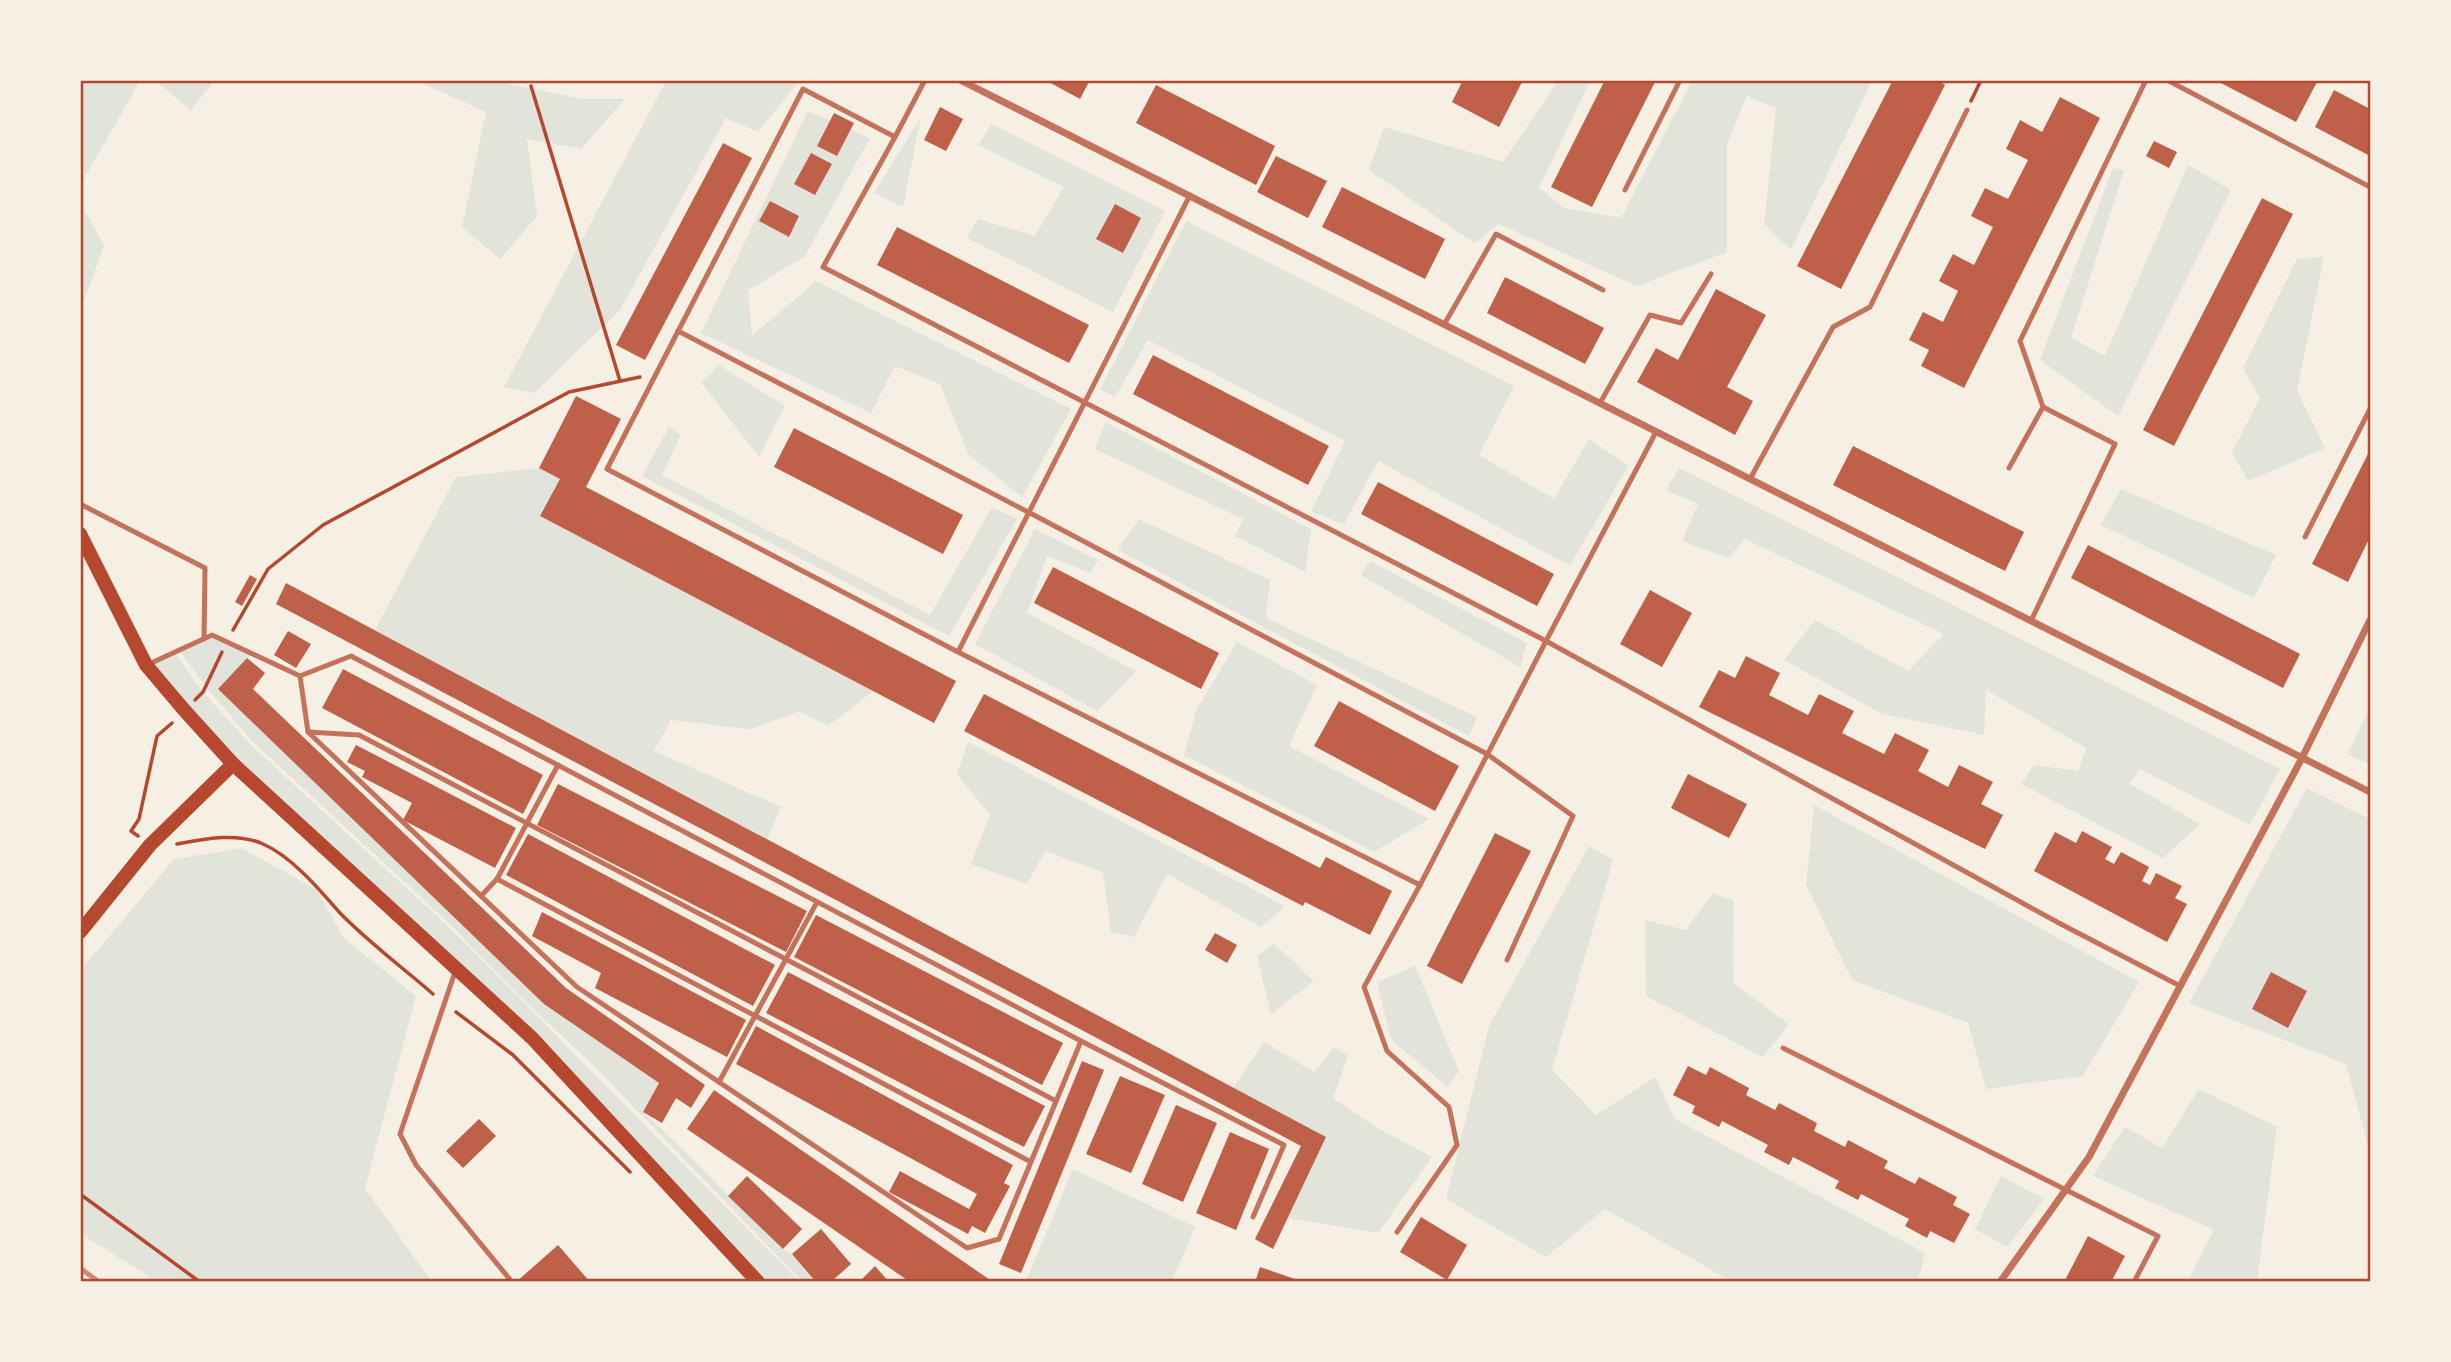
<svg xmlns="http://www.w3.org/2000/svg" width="2451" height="1362" viewBox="0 0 2451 1362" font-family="'Sofia Sans Condensed',sans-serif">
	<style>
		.green { fill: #e2e4dc }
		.building { fill: #bf614a }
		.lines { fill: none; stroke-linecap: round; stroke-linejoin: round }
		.path { stroke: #b5482f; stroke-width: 3.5 }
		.service { stroke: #c5725c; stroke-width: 5 }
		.minor { stroke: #c5725c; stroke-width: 7 }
		.secondary { stroke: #b5482f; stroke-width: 14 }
		.rail { stroke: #cf8b77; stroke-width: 5 }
		.neatline { fill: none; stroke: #b5482f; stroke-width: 2.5 }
	</style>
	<rect width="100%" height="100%" fill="#f6efe4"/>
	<!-- green -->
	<g class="green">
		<path d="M81 80 140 81 81 184 80 81Z"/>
		<path d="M156 81H214L191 110Z"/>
		<path d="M418 81H495L583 99H625L581 149 527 139 537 216 500 259 462 227 486 112Z"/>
		<path d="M666 81H799L758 132 726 118 620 310 534 393 504 387Z"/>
		<path d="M1558 81H1590L1539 188 1565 208 1621 218 1692 81H1872L1791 249 1764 225 1776 108 1747 96 1727 144V252L1637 286 1499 224 1474 243 1369 170 1384 127 1503 162Z"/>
		<path d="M808 111 870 138 805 256 748 290 752 336 816 281 1071 409 1022 497 969 455 940 384 895 366 871 413 701 333Z"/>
		<path d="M921 117 903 207 874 193Z"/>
		<path d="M992 124 1165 211 1113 312 967 238 978 219 1035 236 1064 187 978 145Z"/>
		<path d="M2188 165 2231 190 2118 416 2040 360 2113 168 2124 170 2071 338 2105 356Z"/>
		<path d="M81 204 104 245 82 307 80 306Z"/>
		<path d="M1186 221 1514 386 1479 455 1554 499 1589 439 1628 466 1570 566 1378 461 1344 524 1311 512 1345 441 1148 340 1115 397 1100 390Z"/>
		<path d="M2324 257 2297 391 2325 448 2248 481 2232 452 2260 398 2243 368 2297 259Z"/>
		<path d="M719 365 785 406 759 457 701 382Z"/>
		<path d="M1106 422 1311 529 1305 572 1235 536 1243 519 1095 449Z"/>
		<path d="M669 427 681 435 662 475 930 615 992 507 1017 519 949 636 642 476Z"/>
		<path d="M539 468 560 479 541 517 873 691 828 726 800 711 750 729 671 720 654 751 781 807 767 839 375 630 456 477Z"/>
		<path d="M1679 468 2280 769 2250 825 2140 769 2130 784 2200 824 2163 858 2021 784 2034 765 2078 771 2086 748 1986 690 1984 735 1882 714 1784 660 1815 620 1908 671 1944 634 1745 539 1728 558 1682 541 1698 504 1666 490Z"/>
		<path d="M2121 489 2276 555 2254 598 2101 525Z"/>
		<path d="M1139 519 1270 580 1266 618 1477 717 1469 736 1118 550Z"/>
		<path d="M1035 529 1098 560 1090 573 1047 556 1027 613 1136 671 1097 711 975 644Z"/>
		<path d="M1370 561 1527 643 1520 667 1361 575Z"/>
		<path d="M212 635 252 654 219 689 544 1004 659 1083 643 1112C692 1156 736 1204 783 1249L792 1254 816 1281H802L591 1063 520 997 452 926 253 742 206 687 179 650Z"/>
		<path d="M1237 642 1317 685 1289 746 1429 819 1374 852 1184 755 1196 711Z"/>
		<path d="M174 652 203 692 251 745 450 928 799 1281H758L532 1038 233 764 146 665Z"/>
		<path d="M2370 706V765L2348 754Z"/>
		<path d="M968 742 1285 906 1261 927 1167 874 1134 937 1111 932 1103 872 1045 851 1027 884 971 864 990 815 957 774Z"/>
		<path d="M2307 788 2370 819V1152L2346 1064 2189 1003Z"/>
		<path d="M1814 805 2139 982 2083 1076 1986 1089 1968 1023 1852 980 1806 885Z"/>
		<path d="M1589 846 1613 860 1552 1070 1596 1115 1655 1077 1675 1119 1925 1253 1918 1281H1731L1605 1209 1546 1257 1446 1199 1489 1026Z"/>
		<path d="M241 848 316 889 344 938 416 996 365 1188 431 1281H152L145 1274 81 1234V970L174 859Z"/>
		<path d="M1713 893 1734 901 1733 983 1789 1024 1763 1057 1646 996 1645 920 1686 930Z"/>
		<path d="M1274 944 1314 981 1271 1014 1257 956Z"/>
		<path d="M1415 966 1459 1071 1447 1087 1391 1039 1377 982Z"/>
		<path d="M1264 1042 1314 1072 1334 1047 1348 1056 1333 1098 1374 1126 1432 1157 1378 1233 1288 1218 1326 1137 1233 1088Z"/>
		<path d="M2199 1089 2277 1127 2257 1281H2188L2214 1230 2093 1176 2125 1127 2162 1148Z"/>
		<path d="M1073 1169 1195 1227 1172 1281H1026Z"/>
		<path d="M2001 1176 2044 1199 2007 1247 1975 1229Z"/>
	</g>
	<!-- building -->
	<g class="building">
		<path d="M1045 80H1090L1080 99Z"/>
		<path d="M1463 80H1523L1499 127 1452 102Z"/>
		<path d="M1605 80H1656L1592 207 1551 187Z"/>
		<path d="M1893 80H1937L1945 85 1841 289 1797 266Z"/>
		<path d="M2215 80H2318L2296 122Z"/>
		<path d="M1156 85 1275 146 1256 185 1136 123Z"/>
		<path d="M2334 90 2370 109V156L2315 127Z"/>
		<path d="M2060 97 2100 118 1964 388 1921 366 1929 350 1909 340 1923 312 1943 322 1958 291 1939 281 1953 254 1974 265 1993 227 1971 216 1985 188 2008 199 2028 160 2006 149 2020 120 2042 132Z"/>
		<path d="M940 107 963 119 946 151 924 140Z"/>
		<path d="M834 113 854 123 837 156 817 146Z"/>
		<path d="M2154 141 2177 152 2169 168 2146 156Z"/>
		<path d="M723 143 752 158 645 360 616 345Z"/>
		<path d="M811 153 832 164 815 195 794 184Z"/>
		<path d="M1276 156 1327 181 1308 218 1257 192Z"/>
		<path d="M1342 187 1445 239 1425 279 1322 227Z"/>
		<path d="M2262 198 2293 214 2174 446 2143 430Z"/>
		<path d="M770 201 799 216 789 237 759 221Z"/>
		<path d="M1115 204 1141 218 1123 253 1096 239Z"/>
		<path d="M897 227 1089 325 1069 363 877 265Z"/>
		<path d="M1505 277 1604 328 1585 364 1487 313Z"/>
		<path d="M1716 289 1766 315 1727 387 1753 401 1735 435 1637 382 1656 348 1678 360Z"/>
		<path d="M1153 355 1329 446 1308 485 1133 394Z"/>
		<path d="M576 396 621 419 586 487 956 681 934 723 540 516 560 479 539 468Z"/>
		<path d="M794 428 963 515 943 554 774 467Z"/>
		<path d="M1853 446 2024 532 2005 571 1833 485Z"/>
		<path d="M2370 450V537L2348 582 2312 564Z"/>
		<path d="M1378 482 1554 574 1537 606 1361 514Z"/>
		<path d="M2088 545 2300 654 2283 688 2071 578Z"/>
		<path d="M1053 567 1219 653 1201 689 1034 603Z"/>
		<path d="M250 575 257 579 242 606 235 602Z"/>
		<path d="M286 583 1326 1137 1273 1249 1255 1239 1301 1146 276 604Z"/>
		<path d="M1650 590 1692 613 1662 667 1620 644Z"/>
		<path d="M288 631 311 644 296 668 274 655Z"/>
		<path d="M1746 656 1780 673 1769 695 1808 715 1819 694 1854 711 1842 733 1884 754 1895 733 1929 750 1918 771 1948 787 1959 765 1993 782 1981 804 2003 815 1985 849 1699 707 1719 670 1735 678Z"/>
		<path d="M247 658 265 673 253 689 566 988 705 1085 691 1108 676 1098 662 1123 643 1112 659 1083 544 1004 218 689Z"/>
		<path d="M343 669 543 775 523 814 322 708Z"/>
		<path d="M984 694 1320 868 1326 857 1392 891 1370 935 1305 902 1303 906 964 731Z"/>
		<path d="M1339 701 1459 766 1435 811 1314 746Z"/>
		<path d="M356 745 516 828 495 868 403 820 412 803 362 777 365 771 347 762Z"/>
		<path d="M1688 774 1747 804 1729 838 1671 808Z"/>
		<path d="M558 784 807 911 786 952 537 825Z"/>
		<path d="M2082 831 2112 847 2105 859 2114 864 2121 852 2149 867 2142 881 2150 885 2156 873 2182 886 2175 898 2187 904 2167 942 2034 871 2055 832 2076 843Z"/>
		<path d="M1495 833 1531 851 1462 984 1427 966Z"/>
		<path d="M528 834 775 965 753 1006 506 875Z"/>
		<path d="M542 912 746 1020 727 1057 595 988 601 973 532 936Z"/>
		<path d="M816 915 1063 1043 1042 1085 794 957Z"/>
		<path d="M1215 933 1237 945 1227 963 1205 950Z"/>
		<path d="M788 972 1045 1106 1024 1147 766 1013Z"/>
		<path d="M2271 972 2307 991 2288 1028 2252 1009Z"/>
		<path d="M756 1026 1013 1165 1004 1183 1010 1186 985 1233 972 1226 968 1234 889 1192 900 1171 969 1209 977 1194 736 1064Z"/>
		<path d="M1082 1061 1104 1070 1021 1273 999 1264Z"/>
		<path d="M1688 1066 1706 1075 1710 1067 1749 1088 1746 1095 1775 1110 1779 1103 1817 1123 1814 1131 1845 1147 1848 1140 1888 1161 1884 1168 1915 1184 1919 1177 1957 1197 1953 1205 1970 1214 1954 1243 1930 1231 1927 1238 1905 1226 1909 1219 1861 1194 1858 1200 1835 1188 1839 1181 1793 1157 1789 1165 1764 1152 1768 1145 1722 1121 1719 1127 1692 1113 1695 1106 1673 1095Z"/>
		<path d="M1120 1076 1165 1095 1131 1173 1086 1154Z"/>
		<path d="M714 1090 993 1282H910L687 1129Z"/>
		<path d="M1176 1105 1217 1123 1183 1202 1142 1184Z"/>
		<path d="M479 1119 496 1136 463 1168 446 1151Z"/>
		<path d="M1230 1132 1269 1149 1236 1230 1196 1213Z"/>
		<path d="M747 1176 802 1229 783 1249 728 1196Z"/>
		<path d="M1421 1217 1467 1245 1447 1280 1400 1252Z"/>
		<path d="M821 1229 851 1264 831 1282H816L792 1254Z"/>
		<path d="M2088 1236 2125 1256 2111 1282H2064Z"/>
		<path d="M558 1245 590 1282H516Z"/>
		<path d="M875 1266 889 1282H859Z"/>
		<path d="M1260 1267 1301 1281V1282H1255Z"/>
	</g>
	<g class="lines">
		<!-- path -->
		<g class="path">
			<path d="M531 86 620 381"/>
			<path d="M1971 101 1981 80"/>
			<path d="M233 630 268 569 323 525 569 392 640 377"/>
			<path d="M195 700 203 692 222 652"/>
			<path d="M138 836 131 831 139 819 157 736 172 723"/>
			<path d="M177 844C204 839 237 832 263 844 291 856 319 889 339 912 368 942 402 967 433 994"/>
			<path d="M456 1012 513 1055 630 1172"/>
			<path d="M80 1194 200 1282"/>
		</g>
		<!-- service -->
		<g class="service">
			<path d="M2167 80 2370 187"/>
			<path d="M803 89 895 137 823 267 1546 641 1420 885 958 652 607 469Z"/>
			<path d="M895 137 925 80"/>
			<path d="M1625 190 1680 80"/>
			<path d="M1445 323 1496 234 1603 290"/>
			<path d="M678 331 1030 513 1487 754 1573 816 1507 960"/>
			<path d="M1600 403 1650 315 1681 323 1711 274"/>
			<path d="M2043 407 2020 341 2146 80"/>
			<path d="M1656 432 1546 641 2057 922 2180 986"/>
			<path d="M2009 468 2043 407 2115 444 2031 621"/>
			<path d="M1750 479 1833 327 1870 307 1967 110"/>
			<path d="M80 504 205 568 204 639"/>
			<path d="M2305 537 2370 409"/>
			<path d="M958 652 1190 195"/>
			<path d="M149 664 212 635 300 676 351 656 1081 1041 999 1239 967 1248 577 987 308 732 300 676"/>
			<path d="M308 732 359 735 1056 1101"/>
			<path d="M558 765 497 879 1031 1162"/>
			<path d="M481 896 497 879"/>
			<path d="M455 972 400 1134 416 1165 512 1282"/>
			<path d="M1081 1041 1284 1145 1253 1217"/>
			<path d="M1783 1048 2158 1236 2134 1282"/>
			<path d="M719 1082 817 902"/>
			<path d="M1397 1232 1457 1145 1449 1107 1387 1051 1364 987 1420 885"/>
		</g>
		<!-- minor -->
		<g class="minor">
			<path d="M960 80 2370 792"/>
			<path d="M2000 1282 2089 1157 2302 758 2370 620"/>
		</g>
		<!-- secondary -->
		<g class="secondary">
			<path d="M80 534 146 665 185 711 233 764 532 1038 758 1282"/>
			<path d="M80 932 150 845 233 764"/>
		</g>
		<!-- rail -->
		<path class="rail" d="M80 1268 99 1282"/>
	</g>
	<!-- border -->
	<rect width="2451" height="1362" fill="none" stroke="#f6efe4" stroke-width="164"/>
	<rect x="82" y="82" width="2287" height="1198" class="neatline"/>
</svg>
